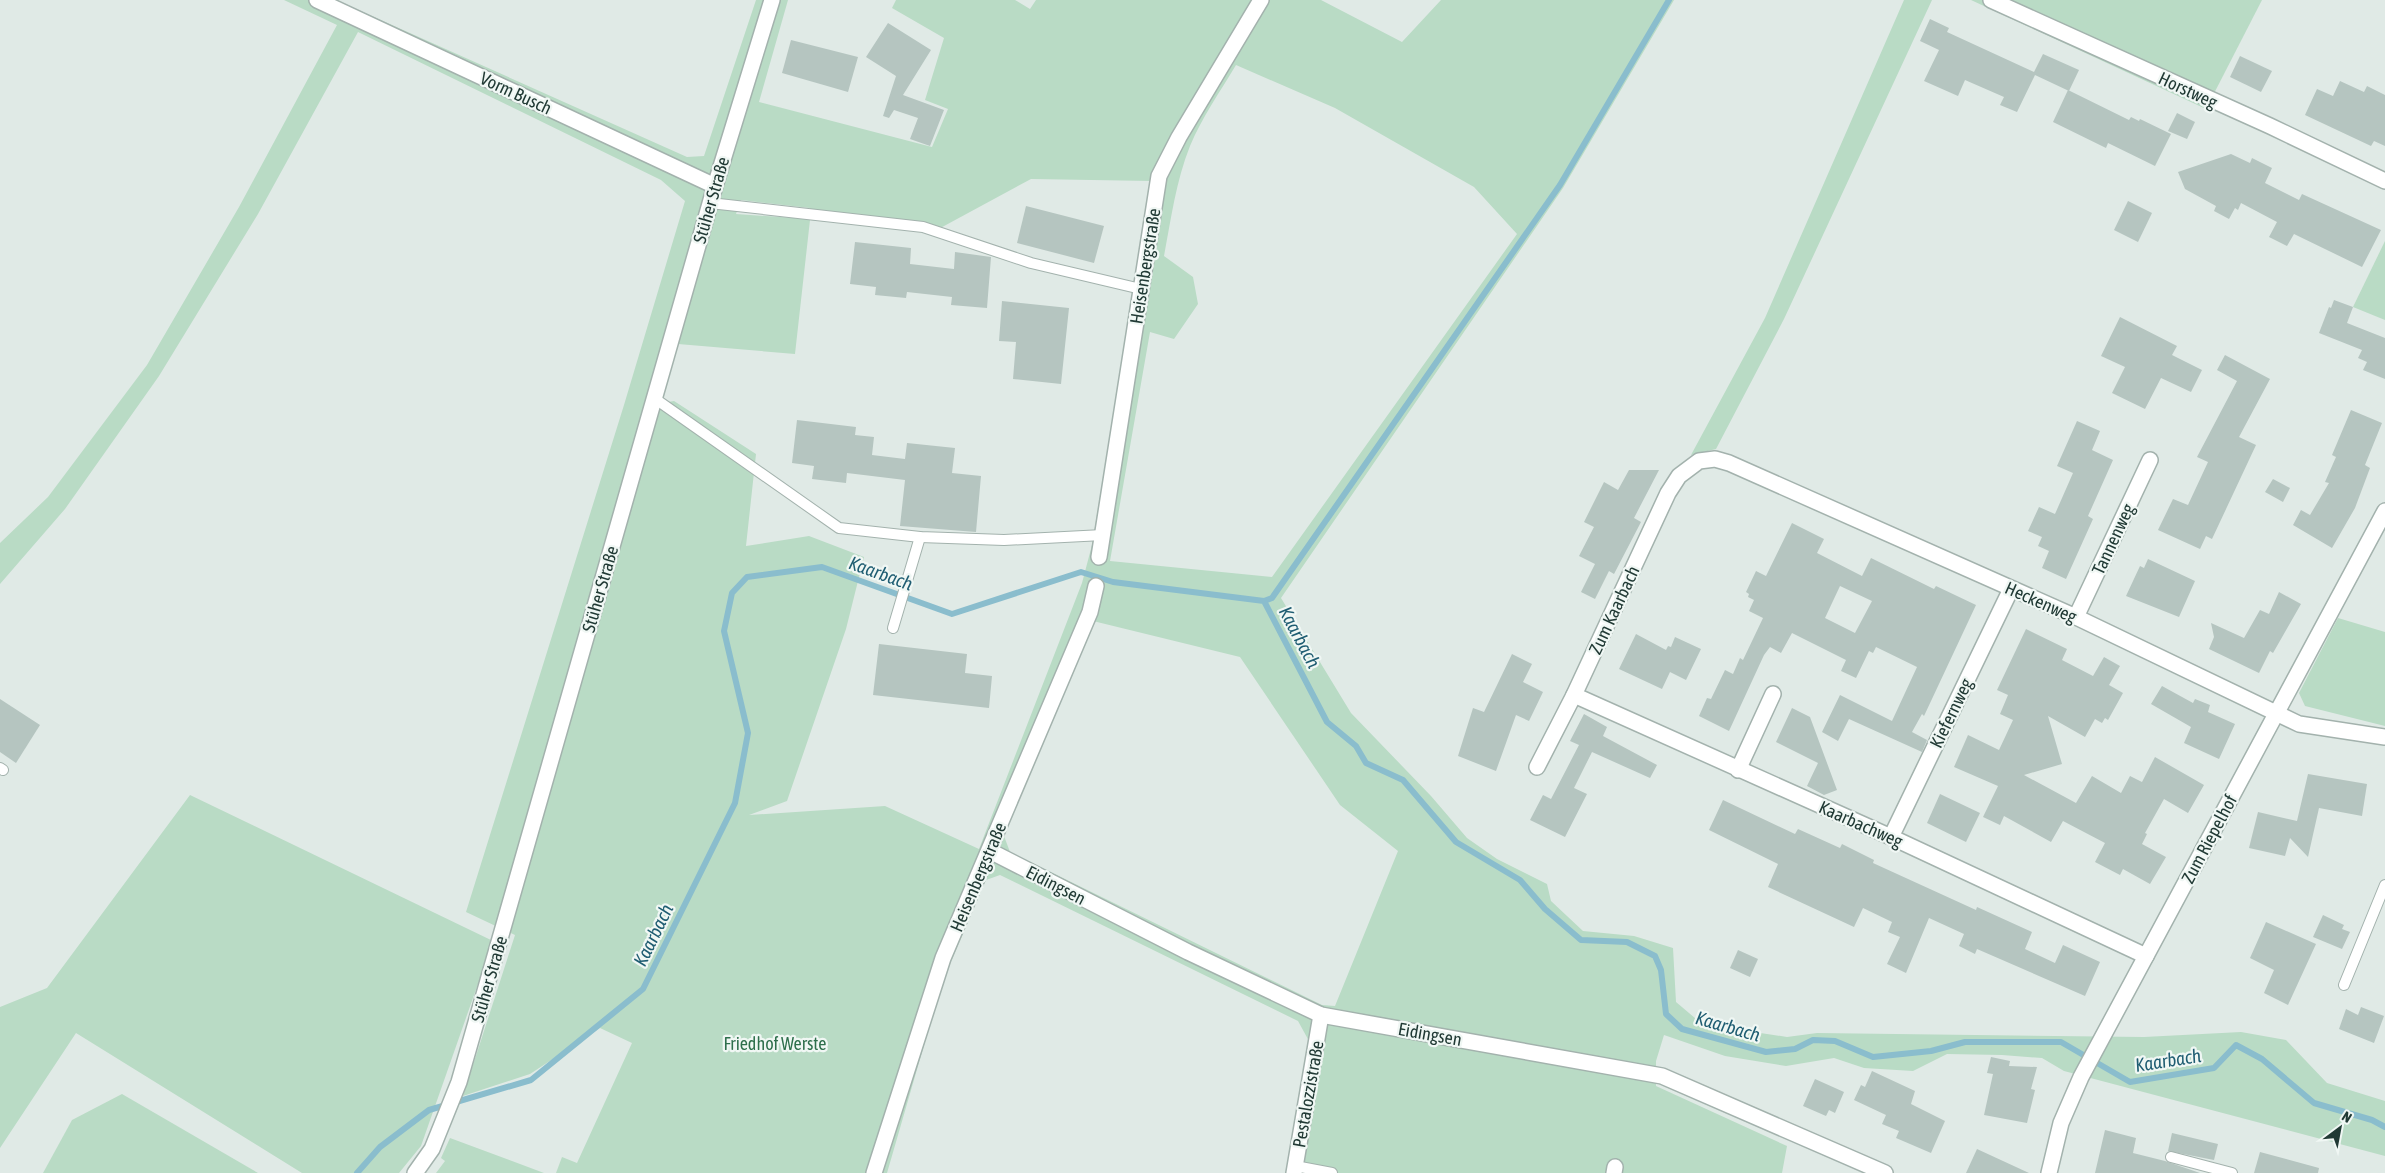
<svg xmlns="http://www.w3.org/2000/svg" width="2385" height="1173" viewBox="0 0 2385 1173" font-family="'Asap Condensed',sans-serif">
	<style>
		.green { fill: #b9dbc5; fill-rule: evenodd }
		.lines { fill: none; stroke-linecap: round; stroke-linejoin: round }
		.stream { stroke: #8abdcd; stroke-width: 6 }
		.building { fill: #b5c5c0; fill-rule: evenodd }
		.service-casing { stroke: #a3b2ad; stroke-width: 12 }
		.minor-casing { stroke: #a3b2ad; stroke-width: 18 }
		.service { stroke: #fff; stroke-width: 10 }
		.minor { stroke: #fff; stroke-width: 15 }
		.labels { text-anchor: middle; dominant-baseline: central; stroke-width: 4.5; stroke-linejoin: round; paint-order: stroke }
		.street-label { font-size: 18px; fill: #213a35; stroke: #f0f7f4 }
		.park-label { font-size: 18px; fill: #2e6f4c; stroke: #f0f7f4 }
		.water-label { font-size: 19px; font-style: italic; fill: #1f5d72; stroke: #f0f7f4 }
	</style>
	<rect width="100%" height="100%" fill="#e0eae6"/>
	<!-- green -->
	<g class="green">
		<path d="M284 0H336L687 157 704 156 756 0H788L759 102 932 147 948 109 925 100 944 38 892 8 896 0H1015L1030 9 1036 0H1321L1402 42 1441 0H1674L1563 188 1281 598 1351 713 1431 796 1467 838 1497 859 1547 884 1551 901 1583 931 1634 936 1673 948 1676 1002 1702 1024 1787 1037 1817 1033 2144 1037 2241 1032 2286 1040 2327 1083 2385 1101V1156L2064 1071 2042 1058 2002 1055 1947 1054 1913 1071 1864 1068 1834 1058 1786 1066 1725 1056 1664 1035 1656 1061V1086L1787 1146 1782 1173H1286L1309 1041 1298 1021 1000 875 986 880 950 964 931 1021 887 1173H556L562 1157 577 1163 632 1043 600 1028 530 1074 463 1096 515 935 466 912 624 405 685 201 661 180 358 32 258 214 159 376 65 509 0 584V543L48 497 147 365 239 207 337 25ZM1236 65 1335 108 1474 187 1517 234 1272 577 1110 561 1150 332 1174 339 1198 304 1193 277 1164 256C1171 219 1176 181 1190 146 1202 117 1220 92 1236 65ZM1031 179 1152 181 1092 545 1082 583 979 849 885 806 749 815 787 801 846 629 864 557 809 536 746 546 756 454 674 401 662 403 678 344 795 354 810 220 933 232ZM741 200 810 208 809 219 736 214ZM1093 621 1240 657 1340 805 1398 851 1335 1006 1322 1005 1010 852 1004 836Z"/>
		<path d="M1904 0H1932L1784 319 1716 449 1691 455 1765 318Z"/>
		<path d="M1971 0H2262L2206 109Z"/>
		<path d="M2385 241V320L2353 307Z"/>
		<path d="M2338 618 2385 632V726L2305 706 2299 693Z"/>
		<path d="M190 795 493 941 421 1146 399 1173H302L76 1033 0 1148V1007L47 988Z"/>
		<path d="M122 1094 258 1173H43L72 1120Z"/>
		<path d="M450 1138 544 1173H436L445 1161 441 1158Z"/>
	</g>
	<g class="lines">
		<!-- stream -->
		<g class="stream">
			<path d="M1264 601 1272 598 1560 185 1669 0"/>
			<path d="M357 1173 380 1147 429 1110 531 1080 643 989 735 803 748 733 724 631 732 593 747 577 822 567 952 614 1081 572 1113 582 1264 601 1327 722 1356 746 1366 763 1403 780 1456 842 1520 880 1545 909 1581 940 1627 942 1655 956 1661 970 1666 1014 1682 1029 1766 1052 1795 1049 1813 1040 1835 1041 1873 1057 1931 1051 1965 1042H2061L2130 1082 2214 1068 2236 1045 2262 1059 2314 1103 2372 1120 2385 1127"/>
		</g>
	</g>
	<!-- building -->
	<g class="building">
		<path d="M1930 19 1949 28 1947 32 2034 72 2043 54 2079 70 2069 91 2035 75 2017 112 2000 105 2004 97 1965 80 1958 96 1924 81 1939 50 1920 41Z"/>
		<path d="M888 23 931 50 903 95 944 110 930 146 910 139 918 118 894 110 889 118 883 116 896 76 866 57Z"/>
		<path d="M791 40 858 57 848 92 782 73Z"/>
		<path d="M2240 56 2272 71 2261 92 2230 77Z"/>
		<path d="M2340 81 2364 92 2367 86 2385 95V146L2374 141 2371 146 2305 115 2317 89 2333 96Z"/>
		<path d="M2068 90 2129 120 2131 117 2139 121 2140 119 2171 134 2155 166 2108 143 2106 148 2053 122Z"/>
		<path d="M2177 113 2195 122 2187 139 2168 131Z"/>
		<path d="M2231 154 2250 163 2252 158 2272 168 2265 183 2299 200 2302 194 2381 230 2362 267 2294 234 2287 246 2269 237 2277 222 2241 203 2238 210 2235 208 2229 219 2214 211 2216 206 2185 189 2178 172Z"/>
		<path d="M2128 201 2152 213 2138 242 2114 230Z"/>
		<path d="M1026 206 1104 226 1094 263 1017 243Z"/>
		<path d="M855 242 911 248 910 264 954 269 955 252 991 257 987 308 951 305 952 297 907 292 906 298 875 295 876 287 850 284Z"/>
		<path d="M2334 300 2353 307 2347 323 2385 338V379L2363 370 2367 362 2358 358 2362 350 2319 333 2329 307 2331 308Z"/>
		<path d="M1002 301 1069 308 1061 384 1013 379 1016 342 999 341Z"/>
		<path d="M2120 317 2177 346 2172 355 2202 370 2191 392 2161 378 2145 409 2112 393 2125 367 2101 356Z"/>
		<path d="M2225 355 2270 379 2239 437 2256 445 2212 539 2206 536 2200 549 2158 530 2173 499 2188 505 2208 462 2197 457 2237 381 2217 370Z"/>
		<path d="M2351 410 2382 423 2365 465 2370 468 2355 508 2332 548 2293 525 2301 510 2310 515 2329 483 2325 482 2336 457 2332 455Z"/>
		<path d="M797 420 856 427 855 435 874 437 872 455 905 459 907 443 955 448 952 473 981 476 976 532 900 526 905 480 847 473 846 483 812 479 814 466 792 463Z"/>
		<path d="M2077 421 2100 431 2092 450 2113 460 2088 516 2093 519 2066 579 2042 568 2049 551 2038 546 2042 537 2028 531 2039 507 2055 514 2073 473 2057 466Z"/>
		<path d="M1629 470H1659L1634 518 1641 522 1614 574 1609 571 1595 599 1581 592 1595 564 1579 556 1594 527 1584 522 1604 482 1618 490Z"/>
		<path d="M2273 479 2290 488 2283 502 2265 492Z"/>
		<path d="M1792 523 1824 539 1817 553 1862 576 1871 558 1934 589 1936 586 1976 605 1924 716 1922 714 1912 732 1927 740 1922 752 1849 719 1838 741 1822 732 1840 695 1892 721 1917 667 1876 647 1873 653 1869 651 1856 678 1841 671 1846 660 1792 633 1781 653 1770 647 1764 655 1729 731 1699 716 1707 698 1711 699 1725 670 1733 674 1740 658 1743 660 1763 618 1749 611 1754 600 1748 597 1749 594 1746 592 1756 571 1766 576ZM1840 586 1872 601 1855 633 1825 618Z"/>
		<path d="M2148 559 2195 581 2179 617 2126 596 2140 566 2144 568Z"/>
		<path d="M2279 592 2301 604 2273 653 2270 651 2259 673 2209 649 2214 637 2211 623 2244 638 2260 610 2269 614Z"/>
		<path d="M2026 629 2067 649 2062 660 2093 676 2104 657 2120 666 2109 685 2123 693 2108 720 2105 718 2102 723 2095 719 2085 737 2048 716 2062 764 2024 775 2076 803 2092 776 2121 793 2130 776 2142 782 2155 757 2204 785 2188 813 2164 799 2145 833 2147 834 2142 844 2166 857 2150 884 2123 869 2120 875 2095 862 2105 843 2063 821 2051 842 2004 816 2000 825 1983 817 1998 786 1954 767 1968 735 1999 750 2013 720 2000 714 2008 695 1997 690Z"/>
		<path d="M1636 634 1666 650 1668 646 1671 647 1675 637 1701 649 1686 680 1670 672 1662 689 1619 669Z"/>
		<path d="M879 644 967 654 965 673 992 676 989 708 873 695Z"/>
		<path d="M1512 654 1532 664 1523 682 1543 692 1529 721 1516 715 1496 771 1458 756 1473 708 1484 712Z"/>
		<path d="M2162 686 2193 703 2195 699 2210 705 2208 712 2235 724 2219 759 2184 743 2191 727 2151 704Z"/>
		<path d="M0 699 40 725 16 763 0 752Z"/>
		<path d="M1792 708 1810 717 1837 790 1824 795 1807 786 1818 763 1776 742Z"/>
		<path d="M1584 714 1607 727 1603 736 1657 765 1650 778 1592 752 1574 788 1587 794 1565 837 1530 820 1543 795 1551 799 1579 745 1570 741Z"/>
		<path d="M2308 774 2367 784 2362 816 2319 808 2308 857 2290 838 2285 856 2249 848 2258 812 2297 821Z"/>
		<path d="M1940 794 1980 813 1966 842 1927 823Z"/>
		<path d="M1723 800 1795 834 1798 829 1840 848 1842 844 1874 860 1873 863 1976 910 1977 907 2032 932 2025 949 2055 963 2063 945 2100 962 2085 996 1977 949 1975 954 1959 946 1964 934 1929 918 1906 973 1887 964 1900 937 1888 932 1892 922 1863 908 1854 927 1768 887 1778 864 1709 830Z"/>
		<path d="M2323 915 2344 925 2342 929 2350 932 2342 949 2313 937Z"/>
		<path d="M2266 922 2316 944 2288 1005 2264 993 2274 970 2250 958Z"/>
		<path d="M1738 950 1758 959 1750 977 1730 968Z"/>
		<path d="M2361 1007 2384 1016 2374 1043 2339 1029 2346 1009 2358 1015Z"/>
		<path d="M1991 1057 2010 1061 2009 1066 2037 1067 2031 1089 2035 1090 2027 1123 1984 1115 1993 1074 1987 1073Z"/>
		<path d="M1872 1071 1915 1091 1911 1104 1945 1121 1931 1153 1896 1138 1899 1131 1882 1124 1886 1115 1854 1100 1861 1085 1865 1087Z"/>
		<path d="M1815 1079 1844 1092 1835 1113 1829 1110 1826 1116 1803 1106Z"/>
		<path d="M2105 1130 2136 1138 2133 1153 2165 1161 2200 1173H2095Z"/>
		<path d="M2172 1133 2218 1144 2214 1160 2168 1151Z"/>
		<path d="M1977 1149 2029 1173H1966Z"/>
		<path d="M2260 1152 2319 1168 2318 1173H2254Z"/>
	</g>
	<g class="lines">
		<defs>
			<g id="service">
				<path d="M710 203 923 227 1031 263 1141 289"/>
				<path d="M654 398 839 528 920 537 1004 540 1103 535"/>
				<path d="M893 628 920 537"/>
				<path d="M0 768 3 770"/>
				<path d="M2344 985 2385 885"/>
				<path d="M2171 1157 2232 1173"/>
				<path d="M1295 1166 1332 1173"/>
			</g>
			<g id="minor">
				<path d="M317 0 715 186"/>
				<path d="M1991 0 2270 126 2385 181"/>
				<path d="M1099 557 1159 176 1179 137 1261 0"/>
				<path d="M2076 617 2150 460"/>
				<path d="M1574 695 1891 837 2146 956"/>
				<path d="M1537 767 1574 695 1668 493 1679 476 1699 461 1715 459 1729 463 2076 617 2299 724 2385 737"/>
				<path d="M1738 770 1773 694"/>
				<path d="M1891 837 2011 589"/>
				<path d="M990 851 1188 952 1321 1015 1662 1076 1885 1173"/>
				<path d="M415 1173 432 1149 459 1082 715 186 772 0"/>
				<path d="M874 1173 943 958 1090 612 1096 586"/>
				<path d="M1294 1173 1321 1015"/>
				<path d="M1614 1173 1615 1167"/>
				<path d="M2049 1173 2061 1123 2081 1077 2385 511"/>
			</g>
		</defs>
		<!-- service casing -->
		<use href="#service" class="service-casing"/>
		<!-- minor casing -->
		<use href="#minor" class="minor-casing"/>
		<!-- service -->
		<use href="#service" class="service"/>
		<!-- minor -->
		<use href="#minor" class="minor"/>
	</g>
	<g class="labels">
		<!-- street labels -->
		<g class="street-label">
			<text transform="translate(2188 90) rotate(25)">Horstweg</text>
			<text transform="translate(516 93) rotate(25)">Vorm Busch</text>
			<text transform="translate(711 200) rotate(-74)">Stüher Straße</text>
			<text transform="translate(1145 266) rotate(-81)">Heisenbergstraße</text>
			<text transform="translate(2113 539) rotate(-65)">Tannenweg</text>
			<text transform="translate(600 589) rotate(-74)">Stüher Straße</text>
			<text transform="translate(2041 602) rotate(24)">Heckenweg</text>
			<text transform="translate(1614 610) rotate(-65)">Zum Kaarbach</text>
			<text transform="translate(1951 713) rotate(-64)">Kiefernweg</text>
			<text transform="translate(1861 824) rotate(24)">Kaarbachweg</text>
			<text transform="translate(2209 839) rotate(-62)">Zum Riepelhof</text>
			<text transform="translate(978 877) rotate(-67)">Heisenbergstraße</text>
			<text transform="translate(1056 885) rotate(27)">Eidingsen</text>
			<text transform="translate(489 979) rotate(-74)">Stüher Straße</text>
			<text transform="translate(1430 1034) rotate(10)">Eidingsen</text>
			<text transform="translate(1308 1094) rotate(-80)">Pestalozzistraße</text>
		</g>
		<!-- park labels -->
		<g class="park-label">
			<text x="775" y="1043">Friedhof Werste</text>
		</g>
		<!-- water labels -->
		<g class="water-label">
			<text transform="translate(881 573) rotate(20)">Kaarbach</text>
			<text transform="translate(1300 637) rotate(62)">Kaarbach</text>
			<text transform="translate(653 935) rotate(-64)">Kaarbach</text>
			<text transform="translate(1728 1026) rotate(16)">Kaarbach</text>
			<text transform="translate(2168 1060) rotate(-9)">Kaarbach</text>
		</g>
	</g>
	<!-- north arrow -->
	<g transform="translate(2340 1128) rotate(32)" stroke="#f0f7f4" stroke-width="4" paint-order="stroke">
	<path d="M0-4L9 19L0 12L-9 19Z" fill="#213a35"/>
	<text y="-8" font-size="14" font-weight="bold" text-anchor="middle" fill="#213a35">N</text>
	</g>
</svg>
